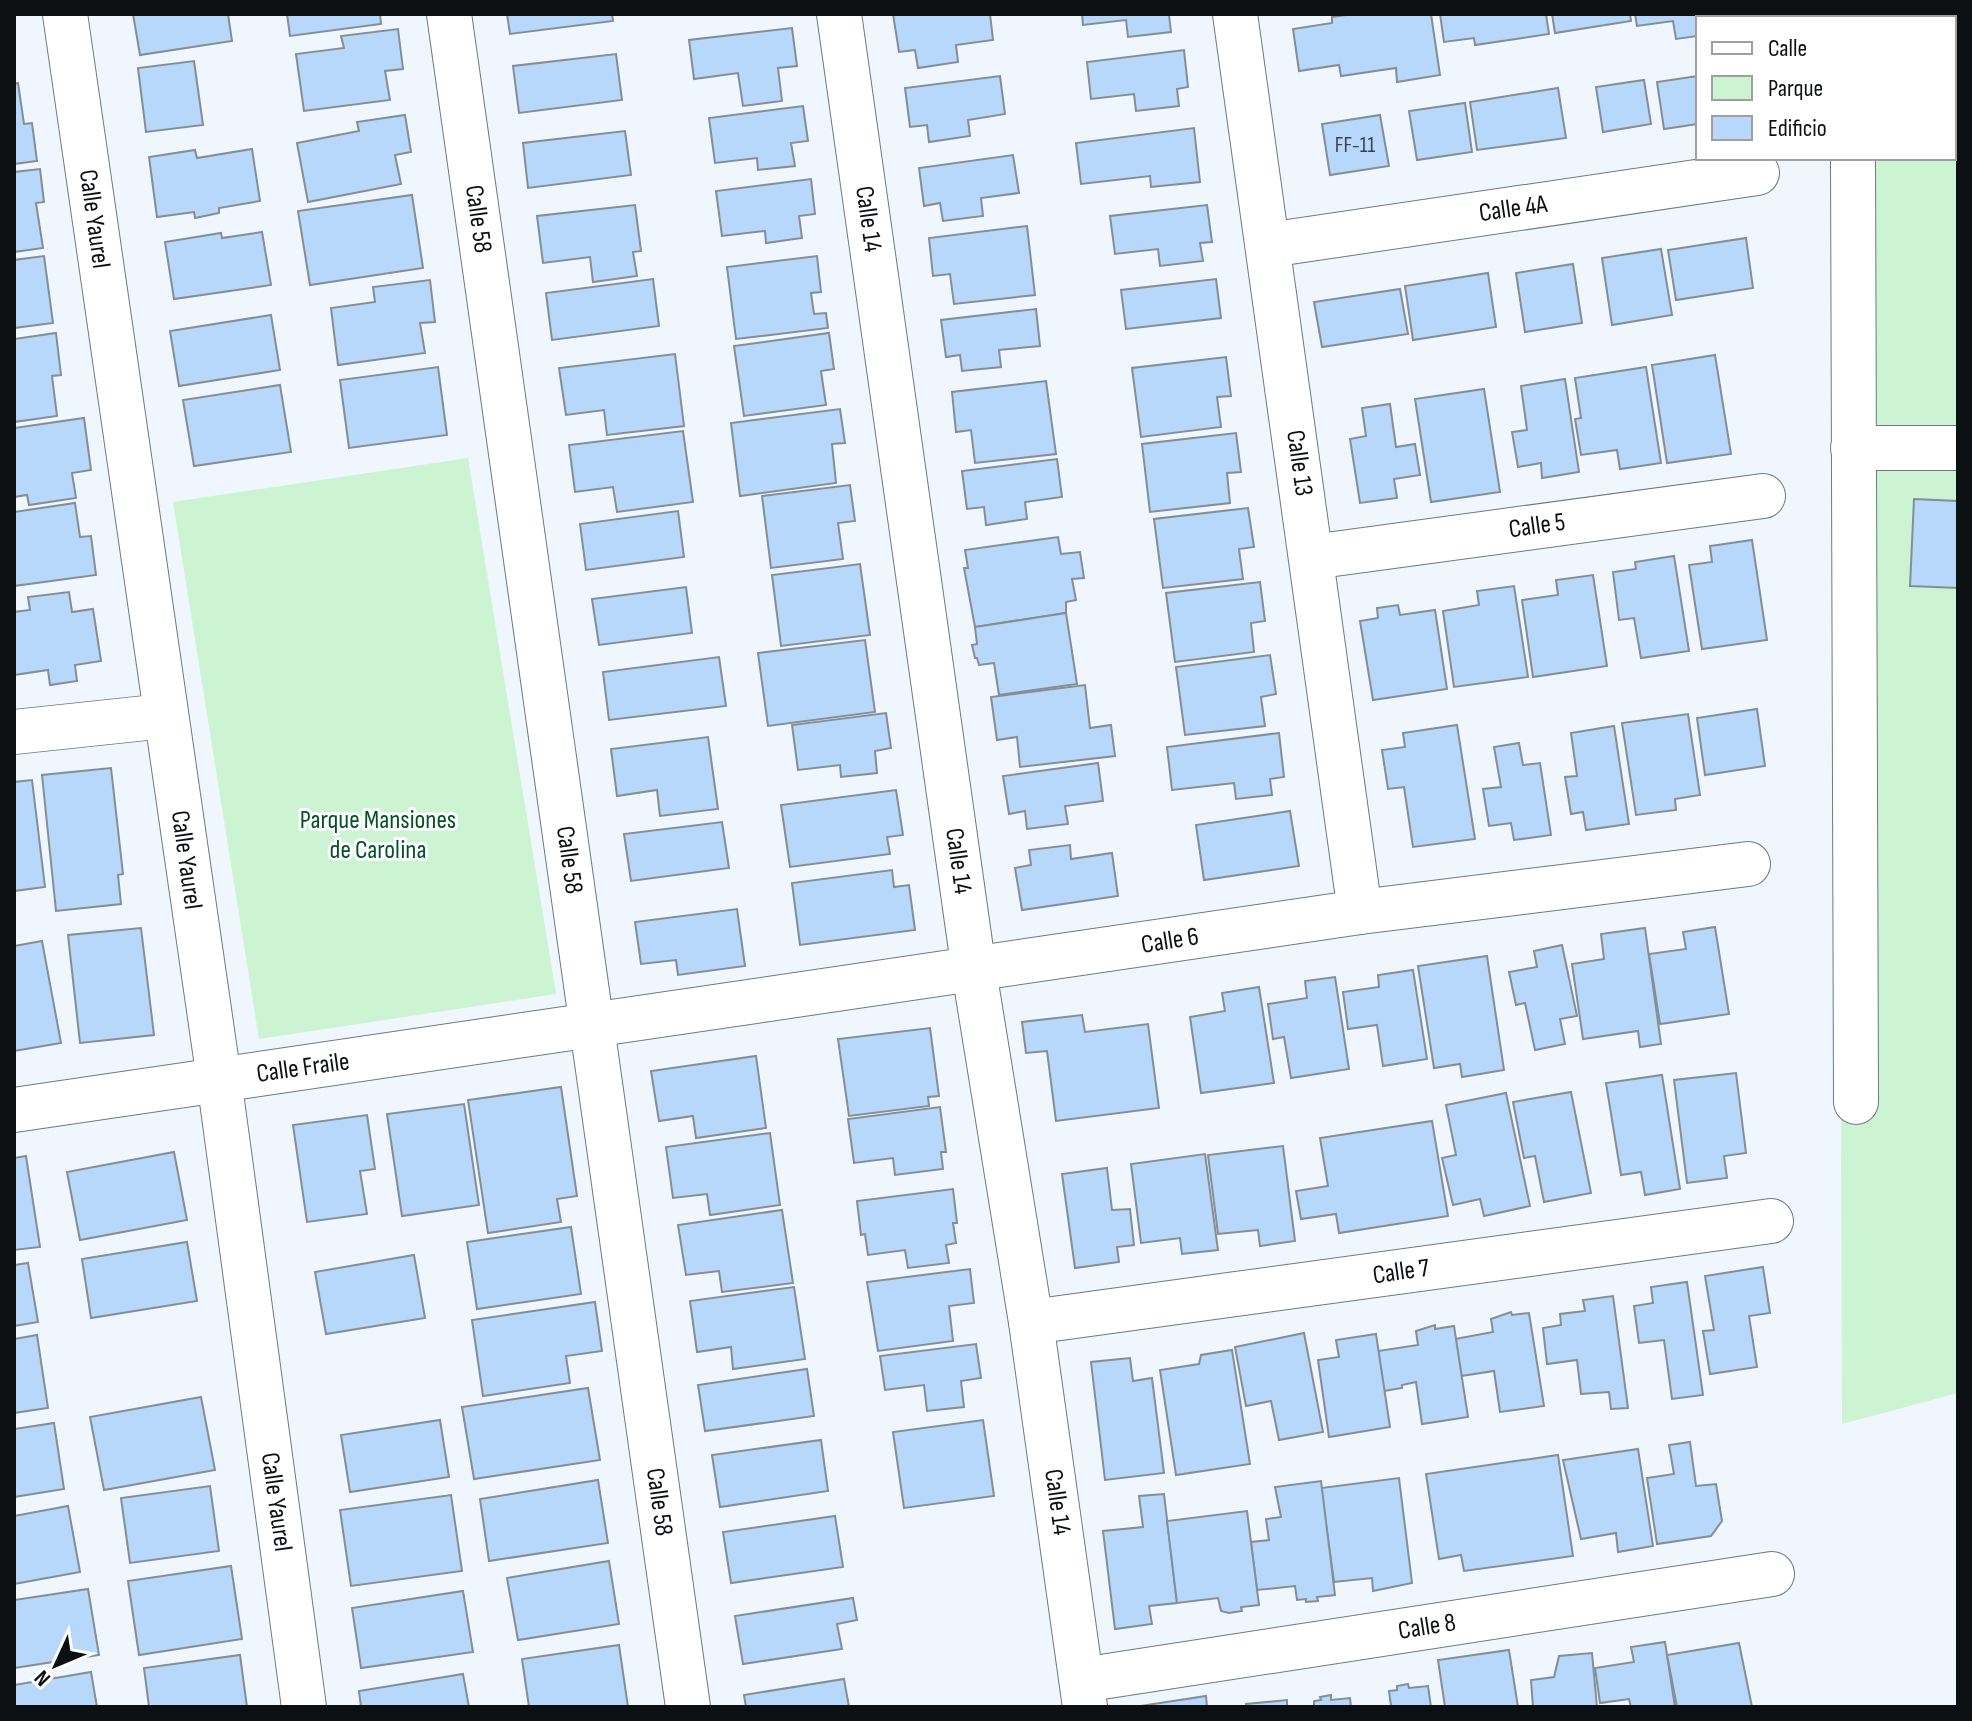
<svg xmlns="http://www.w3.org/2000/svg" width="1972" height="1721" viewBox="0 0 1972 1721" font-family="'Sofia Sans Condensed',sans-serif">
	<style>
		.green { fill: #ccf4d3 }
		.building { fill: #b7d8fa; stroke: #858d95; stroke-width: 2 }
		.lines { fill: none; stroke-linecap: round; stroke-linejoin: round }
		.minor-casing { stroke: #707880; stroke-width: 46 }
		.minor { stroke: #fff; stroke-width: 44 }
		.labels { text-anchor: middle; dominant-baseline: central; stroke-width: 6; stroke-linejoin: round; paint-order: stroke }
		.number-label { font-size: 22px; fill: #38424d }
		.street-label { font-size: 26px; fill: #0d1013; stroke: #fff }
		.park-label { font-size: 26px; fill: #035223; stroke: #fff }
	</style>
	<rect width="100%" height="100%" fill="#eff6fe"/>
	<!-- green -->
	<g class="green">
		<path d="M1838 14H1958V1393L1842 1424 1838 158H1954V18H1838Z"/>
		<path d="M468 458 556 994 259 1039 173 502Z"/>
	</g>
	<!-- building -->
	<g class="building">
		<path d="M133 14H228L232 41 140 55Z"/>
		<path d="M287 14H380L381 24 290 36Z"/>
		<path d="M507 14H612L613 21 510 34Z"/>
		<path d="M893 14H990L993 40 956 45 958 62 918 68 915 50 899 52Z"/>
		<path d="M1082 14H1176L1169 15 1171 32 1128 37 1126 20 1083 25Z"/>
		<path d="M1353 14H1431L1440 75 1397 82 1396 68 1341 76 1339 65 1299 71 1293 29 1332 23V17Z"/>
		<path d="M1440 14H1546L1549 34 1475 45 1474 38 1444 42Z"/>
		<path d="M1552 14H1630L1631 21 1555 33Z"/>
		<path d="M1635 14H1741L1742 18H1698V36L1676 39 1673 21 1637 26Z"/>
		<path d="M792 28 797 66 778 68 782 101 743 106 738 73 694 79 689 40Z"/>
		<path d="M398 29 403 69 385 71 390 100 304 111 296 54 344 48 341 36Z"/>
		<path d="M1184 50 1188 87 1177 89 1179 106 1136 111 1134 94 1091 99 1087 62Z"/>
		<path d="M616 54 622 100 519 113 513 66Z"/>
		<path d="M194 61 203 125 146 132 138 68Z"/>
		<path d="M1000 76 1005 114 968 120 970 136 929 142 927 125 910 127 905 88Z"/>
		<path d="M1698 76V124L1664 129 1657 82Z"/>
		<path d="M1644 80 1651 124 1603 132 1596 87Z"/>
		<path d="M18 83 24 124 32 123 37 161 14 164V84Z"/>
		<path d="M1558 88 1566 138 1477 150 1470 102Z"/>
		<path d="M1465 103 1472 152 1417 160 1409 111Z"/>
		<path d="M803 106 808 141 791 143 795 166 758 170 757 158 715 163 709 118Z"/>
		<path d="M405 115 411 152 395 155 401 184 308 202 297 143 359 131 357 122Z"/>
		<path d="M1380 115 1389 166 1330 175 1322 124Z"/>
		<path d="M1194 128 1200 182 1151 187 1150 176 1081 184 1076 143Z"/>
		<path d="M625 131 631 175 528 188 523 143Z"/>
		<path d="M252 149 260 201 219 208V213L195 218 194 212 157 217 149 157 195 150 197 158Z"/>
		<path d="M1013 155 1019 193 981 198 983 216 943 221 940 203 924 206 919 168Z"/>
		<path d="M40 169 44 202 36 203 43 248 14 252V172Z"/>
		<path d="M811 179 815 214 799 216 802 238 766 243 765 231 722 236 716 191Z"/>
		<path d="M412 195 423 268 310 285 298 211Z"/>
		<path d="M635 205 641 251 633 252 637 276 593 282 590 257 543 263 537 216Z"/>
		<path d="M1207 205 1212 242 1200 243 1203 261 1160 266 1158 249 1115 254 1110 216Z"/>
		<path d="M1027 226 1035 295 954 304 950 274 933 276 929 238Z"/>
		<path d="M262 232 271 285 174 299 165 242 221 233 222 238Z"/>
		<path d="M1746 238 1753 288 1676 300 1668 250Z"/>
		<path d="M1661 249 1672 315 1612 325 1602 258Z"/>
		<path d="M44 256 53 323 14 328V260Z"/>
		<path d="M817 256 821 292 811 293 814 314 826 313 828 328 736 339 727 267Z"/>
		<path d="M1573 264 1582 323 1525 332 1516 273Z"/>
		<path d="M1488 273 1496 327 1413 340 1405 286Z"/>
		<path d="M653 279 659 326 552 340 546 293Z"/>
		<path d="M1216 279 1221 318 1126 329 1121 290Z"/>
		<path d="M430 280 435 322 420 323 425 353 338 365 331 308 375 302 373 287Z"/>
		<path d="M1400 289 1408 334 1322 347 1314 302Z"/>
		<path d="M1036 309 1040 346 999 350 1001 367 962 371 960 355 946 357 941 320Z"/>
		<path d="M271 315 280 370 179 386 170 331Z"/>
		<path d="M56 333 61 375 52 376 57 416 14 422V339Z"/>
		<path d="M829 333 834 369 821 371 826 405 744 416 734 346Z"/>
		<path d="M675 354 684 426 607 435 604 410 566 415 559 368Z"/>
		<path d="M1715 355 1731 454 1667 463 1652 365Z"/>
		<path d="M1226 357 1231 396 1217 397 1221 427 1141 437 1132 368Z"/>
		<path d="M438 367 447 435 349 448 340 380Z"/>
		<path d="M1646 367 1661 463 1620 469 1617 450 1581 455 1575 419 1581 418 1575 378Z"/>
		<path d="M1565 379 1579 472 1542 478 1541 463 1518 467 1512 432 1527 430 1521 386Z"/>
		<path d="M1046 381 1056 454 975 463 971 430 956 432 952 392Z"/>
		<path d="M280 385 291 452 194 466 183 400Z"/>
		<path d="M1484 389 1500 492 1431 502 1415 399Z"/>
		<path d="M1390 404 1396 447 1415 444 1420 475 1394 479 1397 498 1360 503 1350 439 1366 436 1362 408Z"/>
		<path d="M840 409 845 443 832 444 836 483 740 496 731 423Z"/>
		<path d="M84 418 91 470 72 473 76 498 29 505 27 495 14 497V428Z"/>
		<path d="M683 431 693 502 617 512 613 487 575 492 569 445Z"/>
		<path d="M1236 433 1241 472 1227 473 1230 503 1150 512 1142 444Z"/>
		<path d="M1057 459 1062 497 1025 502 1027 519 986 525 984 507 967 509 962 471Z"/>
		<path d="M850 485 855 521 838 523 843 559 771 568 762 496Z"/>
		<path d="M1914 499 1958 501V588L1910 586Z"/>
		<path d="M75 503 80 537 91 536 96 575 14 586V512Z"/>
		<path d="M1248 508 1254 547 1239 549 1243 579 1163 588 1154 519Z"/>
		<path d="M678 511 684 557 586 570 580 524Z"/>
		<path d="M1058 537 1061 554 1080 552 1084 578 1072 579 1076 600 1066 602V613L975 627 964 568H968L965 550Z"/>
		<path d="M1752 540 1767 640 1702 649 1689 565 1712 562 1710 546Z"/>
		<path d="M1674 556 1689 651 1641 658 1634 618 1619 620 1613 572 1636 569 1635 562Z"/>
		<path d="M860 564 870 635 781 646 772 575Z"/>
		<path d="M1593 575 1607 666 1533 677 1522 600 1558 595 1556 580Z"/>
		<path d="M1260 582 1265 621 1251 623 1254 652 1175 662 1166 593Z"/>
		<path d="M1514 586 1528 677 1454 687 1443 611 1479 605 1477 591Z"/>
		<path d="M686 587 692 633 599 645 592 599Z"/>
		<path d="M69 592 72 612 93 609 101 661 75 665 77 681 50 685 48 670 14 675V612L30 610 28 597Z"/>
		<path d="M1398 605 1400 615 1435 610 1447 689 1373 700 1360 621 1378 618 1377 608Z"/>
		<path d="M1066 613 1077 684 999 695 994 663 979 665 977 658H975L972 645 977 644 975 627Z"/>
		<path d="M865 640 875 712 768 726 758 653Z"/>
		<path d="M1270 655 1276 694 1261 697 1265 726 1185 735 1176 667Z"/>
		<path d="M719 657 726 706 609 720 603 672Z"/>
		<path d="M1085 685 1090 728 1111 725 1115 756 1020 767 1017 737 997 740 991 697Z"/>
		<path d="M1757 709 1765 766 1705 775 1697 718Z"/>
		<path d="M886 713 891 748 875 751 877 773 841 777 840 765 798 770 792 725Z"/>
		<path d="M1688 714 1700 795 1675 799 1676 810 1636 815 1622 723Z"/>
		<path d="M1457 725 1475 839 1413 847 1404 787 1388 789 1382 750 1405 747 1403 733Z"/>
		<path d="M1614 726 1629 824 1586 830 1583 812 1571 814 1565 777 1577 776 1571 733Z"/>
		<path d="M1279 733 1284 777 1270 779 1272 795 1236 799 1234 783 1172 790 1167 747Z"/>
		<path d="M708 737 718 809 660 816 657 790 617 796 611 749Z"/>
		<path d="M1519 743 1523 765 1540 763 1551 835 1514 840 1511 823 1489 826 1483 789 1501 787 1494 747Z"/>
		<path d="M1098 763 1103 801 1065 806 1068 824 1027 829 1025 811 1009 814 1003 776Z"/>
		<path d="M111 768 123 874 118 875 121 904 56 911 42 775Z"/>
		<path d="M32 780 45 887 14 891V782Z"/>
		<path d="M896 790 903 835 887 837 890 854 790 867 781 805Z"/>
		<path d="M1290 811 1299 866 1204 880 1196 825Z"/>
		<path d="M722 822 729 868 631 881 624 834Z"/>
		<path d="M1070 845 1071 859 1112 853 1118 896 1022 910 1015 868 1031 865 1029 850Z"/>
		<path d="M892 870 894 887 909 885 915 930 800 945 792 883Z"/>
		<path d="M737 909 745 966 678 975 676 960 641 964 635 922Z"/>
		<path d="M1715 927 1729 1014 1660 1024 1649 954 1686 949 1683 932Z"/>
		<path d="M141 928 154 1035 80 1043 68 935Z"/>
		<path d="M1645 928 1661 1044 1640 1047 1638 1031 1583 1039 1572 964 1604 959 1601 934Z"/>
		<path d="M42 941 61 1043 14 1051V946Z"/>
		<path d="M1562 945 1577 1016 1560 1019 1565 1044 1535 1050 1525 1003 1516 1005 1509 972 1537 967 1534 951Z"/>
		<path d="M1487 956 1504 1070 1462 1077 1460 1064 1434 1068 1418 966Z"/>
		<path d="M1413 970 1427 1059 1383 1066 1377 1025 1348 1029 1343 992 1379 987 1378 975Z"/>
		<path d="M1335 977 1349 1069 1291 1078 1284 1037 1273 1039 1268 1004 1307 998 1305 981Z"/>
		<path d="M1259 987 1274 1083 1201 1093 1190 1017 1225 1011 1222 993Z"/>
		<path d="M1082 1015 1085 1032 1148 1024 1159 1108 1056 1121 1047 1051 1026 1053 1022 1022Z"/>
		<path d="M930 1028 939 1096 928 1097 929 1106 849 1116 838 1039Z"/>
		<path d="M756 1056 766 1128 696 1138 693 1116 659 1121 651 1071Z"/>
		<path d="M1736 1073 1746 1153 1724 1156 1727 1178 1687 1183 1674 1080Z"/>
		<path d="M1662 1075 1680 1189 1645 1195 1641 1172 1621 1175 1606 1083Z"/>
		<path d="M561 1087 577 1196 557 1199 561 1222 488 1233 468 1100Z"/>
		<path d="M1571 1092 1591 1193 1544 1202 1535 1156 1524 1158 1513 1102Z"/>
		<path d="M1506 1093 1530 1206 1484 1216 1480 1199 1453 1205 1442 1158 1456 1155 1446 1105Z"/>
		<path d="M464 1104 479 1205 402 1216 387 1114Z"/>
		<path d="M940 1107 946 1152H941L943 1169 895 1175 893 1158 854 1163 848 1119Z"/>
		<path d="M367 1115 375 1169 360 1171 367 1214 307 1222 293 1125Z"/>
		<path d="M1432 1121 1448 1216 1339 1233 1336 1214 1301 1219 1296 1191 1328 1186 1320 1138Z"/>
		<path d="M770 1133 780 1205 710 1215 707 1194 673 1198 666 1147Z"/>
		<path d="M1283 1146 1295 1241 1260 1246 1258 1230 1218 1234 1208 1155Z"/>
		<path d="M174 1152 187 1220 80 1240 67 1172Z"/>
		<path d="M1205 1154 1218 1250 1182 1254 1180 1238 1141 1243 1131 1164Z"/>
		<path d="M26 1156 40 1247 14 1250V1158Z"/>
		<path d="M1107 1168 1112 1210 1130 1209 1134 1245 1117 1247 1119 1262 1075 1268 1062 1174Z"/>
		<path d="M953 1189 957 1223H953L956 1243 946 1245 949 1263 908 1268 905 1250 868 1255 865 1234 861 1235 857 1201Z"/>
		<path d="M782 1210 793 1283 722 1292 719 1271 686 1275 678 1225Z"/>
		<path d="M571 1227 581 1294 477 1309 467 1242Z"/>
		<path d="M187 1242 197 1301 91 1318 82 1259Z"/>
		<path d="M414 1255 425 1318 326 1334 315 1272Z"/>
		<path d="M28 1263 38 1322 14 1326V1265Z"/>
		<path d="M1763 1267 1770 1313 1749 1316 1757 1367 1710 1374 1703 1331 1714 1330 1705 1276Z"/>
		<path d="M970 1269 974 1303 949 1306 953 1341 878 1351 867 1282Z"/>
		<path d="M1687 1282 1703 1395 1672 1399 1664 1340 1639 1343 1634 1306 1653 1303 1651 1287Z"/>
		<path d="M794 1287 805 1359 733 1369 731 1347 697 1352 690 1301Z"/>
		<path d="M1613 1296 1628 1408 1611 1409 1609 1392 1581 1394 1577 1360 1547 1364 1543 1328 1561 1325 1560 1314 1585 1311 1583 1300Z"/>
		<path d="M595 1302 602 1351 566 1356 570 1383 483 1396 472 1320Z"/>
		<path d="M1511 1312 1512 1315 1529 1313 1544 1406 1500 1412 1494 1371 1461 1376 1455 1339 1493 1332 1491 1319Z"/>
		<path d="M1435 1325V1329L1454 1326 1468 1417 1422 1424 1416 1382 1402 1385V1388L1384 1391 1378 1351 1418 1345 1416 1331Z"/>
		<path d="M1304 1333 1323 1432 1279 1440 1271 1401 1246 1406 1235 1347Z"/>
		<path d="M1376 1334 1390 1427 1329 1437 1318 1360 1339 1357 1336 1340Z"/>
		<path d="M37 1335 48 1408 14 1413V1339Z"/>
		<path d="M976 1344 981 1378 961 1381 964 1407 927 1411 924 1385 885 1390 880 1356Z"/>
		<path d="M1232 1350 1250 1464 1176 1475 1160 1370 1199 1364 1201 1355Z"/>
		<path d="M1130 1358 1133 1381 1152 1378 1164 1473 1105 1480 1091 1362Z"/>
		<path d="M807 1369 814 1416 705 1431 698 1385Z"/>
		<path d="M588 1388 600 1460 474 1479 462 1407Z"/>
		<path d="M201 1397 215 1470 104 1490 90 1417Z"/>
		<path d="M440 1420 449 1477 350 1492 341 1435Z"/>
		<path d="M983 1420 994 1496 904 1508 893 1432Z"/>
		<path d="M54 1423 64 1489 14 1497V1429Z"/>
		<path d="M821 1440 828 1491 720 1507 712 1455Z"/>
		<path d="M1690 1442 1696 1486 1716 1484 1722 1521 1711 1536 1657 1544 1647 1478 1674 1474 1669 1445Z"/>
		<path d="M1638 1449 1653 1546 1618 1552 1616 1533 1581 1539 1563 1460Z"/>
		<path d="M1558 1455 1573 1556 1464 1571 1461 1555 1439 1559 1426 1474Z"/>
		<path d="M1399 1478 1412 1583 1373 1591 1372 1578 1334 1582 1321 1488Z"/>
		<path d="M598 1480 608 1543 489 1561 480 1499Z"/>
		<path d="M1321 1481 1335 1595 1317 1597 1318 1601 1306 1602V1599L1297 1600 1295 1586 1257 1590 1251 1542 1269 1540 1266 1519 1281 1517 1275 1487Z"/>
		<path d="M210 1486 219 1551 130 1563 121 1498Z"/>
		<path d="M1164 1494 1177 1603 1149 1606 1152 1624 1115 1629 1103 1531 1143 1527 1139 1496Z"/>
		<path d="M451 1495 462 1571 351 1586 340 1510Z"/>
		<path d="M68 1506 80 1572 14 1584V1516Z"/>
		<path d="M1247 1511 1259 1605 1241 1607 1242 1611 1229 1613 1221 1611 1218 1598 1177 1603 1167 1521Z"/>
		<path d="M835 1516 843 1567 731 1583 723 1532Z"/>
		<path d="M609 1561 619 1624 518 1640 507 1578Z"/>
		<path d="M231 1566 242 1639 139 1655 128 1581Z"/>
		<path d="M88 1589 99 1655 14 1668V1600Z"/>
		<path d="M463 1591 473 1652 361 1668 352 1608Z"/>
		<path d="M853 1598 857 1620 837 1624 842 1649 743 1664 735 1616Z"/>
		<path d="M1665 1642 1675 1707H1631L1629 1699 1600 1703 1595 1668 1634 1662 1631 1647Z"/>
		<path d="M1739 1643 1752 1707H1677L1667 1655Z"/>
		<path d="M619 1645 628 1707H529L522 1659Z"/>
		<path d="M1509 1650 1518 1707H1445L1438 1660Z"/>
		<path d="M1592 1653 1597 1707H1533L1531 1680 1554 1677 1559 1656Z"/>
		<path d="M240 1655 247 1707H149L144 1668Z"/>
		<path d="M91 1672 97 1707H14V1685Z"/>
		<path d="M463 1674 469 1707H361L359 1691Z"/>
		<path d="M844 1679 849 1707H746L744 1695Z"/>
		<path d="M1408 1684 1409 1688 1428 1686 1431 1707H1386L1391 1706 1389 1691 1397 1690V1686Z"/>
		<path d="M1331 1695V1700L1350 1698 1351 1707H1314V1701L1321 1700 1320 1697Z"/>
		<path d="M1206 1696 1207 1707H1140V1706Z"/>
		<path d="M1287 1700V1707H1246V1704Z"/>
	</g>
	<g class="lines">
		<defs>
			<g id="minor">
				<path d="M65 14 219 1079 304 1707"/>
				<path d="M449 14 688 1707"/>
				<path d="M839 14 974 971 1031 1322 1085 1707"/>
				<path d="M1235 14 1360 912"/>
				<path d="M1853 14V18"/>
				<path d="M1853 158 1856 1102"/>
				<path d="M1269 245 1757 173"/>
				<path d="M1853 448H1958"/>
				<path d="M1312 557 1763 496"/>
				<path d="M14 732 165 716"/>
				<path d="M14 1110 1360 912 1748 864"/>
				<path d="M1031 1322 1771 1221"/>
				<path d="M1082 1680 1772 1574"/>
			</g>
		</defs>
		<!-- minor casing -->
		<use href="#minor" class="minor-casing"/>
		<!-- minor -->
		<use href="#minor" class="minor"/>
	</g>
	<g class="labels">
		<!-- number labels -->
		<g class="number-label">
			<text x="1355" y="145">FF-11</text>
		</g>
		<!-- street labels -->
		<g class="street-label">
			<text transform="translate(1513 209) rotate(-8)">Calle 4A</text>
			<text transform="translate(94 219) rotate(82)">Calle Yaurel</text>
			<text transform="translate(478 219) rotate(82)">Calle 58</text>
			<text transform="translate(868 219) rotate(82)">Calle 14</text>
			<text transform="translate(1299 463) rotate(82)">Calle 13</text>
			<text transform="translate(1537 526) rotate(-8)">Calle 5</text>
			<text transform="translate(186 860) rotate(82)">Calle Yaurel</text>
			<text transform="translate(569 860) rotate(82)">Calle 58</text>
			<text transform="translate(958 861) rotate(82)">Calle 14</text>
			<text transform="translate(1170 941) rotate(-9)">Calle 6</text>
			<text transform="translate(303 1068) rotate(-8)">Calle Fraile</text>
			<text transform="translate(1401 1272) rotate(-8)">Calle 7</text>
			<text transform="translate(276 1502) rotate(82)">Calle Yaurel</text>
			<text transform="translate(659 1502) rotate(82)">Calle 58</text>
			<text transform="translate(1057 1502) rotate(82)">Calle 14</text>
			<text transform="translate(1427 1627) rotate(-9)">Calle 8</text>
		</g>
		<!-- park labels -->
		<g class="park-label">
			<text x="378" y="820">Parque Mansiones<tspan x="378" dy="30">de Carolina</tspan></text>
		</g>
	</g>
	<!-- border -->
	<rect width="1972" height="1721" fill="none" stroke="#0d1013" stroke-width="32"/>
	<!-- legend -->
	<rect x="1696" y="16" width="260" height="144" fill="#ffffff" stroke="#9e9fa1" stroke-width="2"/>
	<rect x="1712" y="42" width="40" height="12" fill="#ffffff" stroke="#9e9fa1" stroke-width="2"/>
	<text x="1768" y="56" font-size="24" fill="#0d1013">Calle</text>
	<rect x="1712" y="76" width="40" height="24" fill="#ccf4d3" stroke="#9e9fa1" stroke-width="2"/>
	<text x="1768" y="96" font-size="24" fill="#0d1013">Parque</text>
	<rect x="1712" y="116" width="40" height="24" fill="#b7d8fa" stroke="#9e9fa1" stroke-width="2"/>
	<text x="1768" y="136" font-size="24" fill="#0d1013">Edificio</text>
	<!-- north arrow -->
	<g transform="translate(56 1665) rotate(226)" stroke="#ffffff" stroke-width="6" paint-order="stroke">
	<path d="M0-6L14 30L0 20L-14 30Z" fill="#0d1013"/>
	<text y="-12" font-size="22" font-weight="bold" text-anchor="middle" fill="#0d1013">N</text>
	</g>
</svg>
